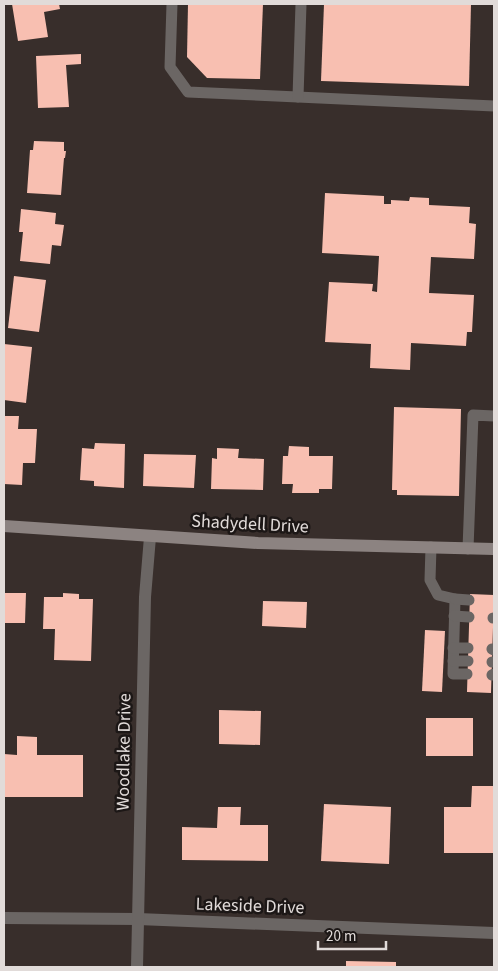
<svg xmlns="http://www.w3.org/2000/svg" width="498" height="971" viewBox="0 0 498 971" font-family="'Source Sans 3',sans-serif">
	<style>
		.building { fill: #f8bfb1 }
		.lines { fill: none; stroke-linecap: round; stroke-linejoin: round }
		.lane { stroke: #6b6664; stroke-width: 11 }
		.street { stroke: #6b6664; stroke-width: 12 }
		.secondary { stroke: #8c8381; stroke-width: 12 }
		.labels { text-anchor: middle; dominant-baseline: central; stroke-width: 5; stroke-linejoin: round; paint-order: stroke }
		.street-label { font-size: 18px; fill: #e1dbd9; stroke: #1c1716 }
	</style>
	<rect width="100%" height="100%" fill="#382e2b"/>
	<!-- building -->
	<g class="building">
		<path d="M12 4H59L60 9 44 12 48 37 18 41Z"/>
		<path d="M188 4H263L260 79 207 78 187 57Z"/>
		<path d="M324 4H471L469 86 321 81Z"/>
		<path d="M81 54V64L66 65 69 107 38 108 36 56Z"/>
		<path d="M34 141 64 142V151H66L65 158H64L61 195 27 193 30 150H33Z"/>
		<path d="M325 193 384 196V204H391V200L409 201 410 197 429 198V205L470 207 469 223 476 224 474 259 431 257 429 293 474 295 472 332H467L466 346 411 343 410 370 370 368 371 344 325 342 329 282 373 284 372 291 377 292 379 256 322 253Z"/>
		<path d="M21 209 56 213 55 224 64 225 61 246 52 245 50 264 20 261 23 232H19Z"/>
		<path d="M14 276 46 280 39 332 8 328Z"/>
		<path d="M4 344 32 347 26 403 4 400Z"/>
		<path d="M394 407 461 409 459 496 397 495V490H392Z"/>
		<path d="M4 416H19L18 429H37L35 463H23L22 485 4 484Z"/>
		<path d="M95 443 125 444 124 488 94 486V481L80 480 82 448 94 449Z"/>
		<path d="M289 446 309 447V456H333L332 489H319V493H292L293 484H282L283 456H288Z"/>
		<path d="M217 448 239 449 238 458 264 459 263 490 211 489 212 458 217 459Z"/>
		<path d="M144 454 196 455 194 488 143 486Z"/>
		<path d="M4 593H26L25 623H4Z"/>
		<path d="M63 593 79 594V599H93L91 661 54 660 55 629H43L44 597H63Z"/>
		<path d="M470 594 494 595 491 693 467 692Z"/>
		<path d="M263 601 307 602 306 628 262 626Z"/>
		<path d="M425 630 445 631 442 692 422 691Z"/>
		<path d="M219 710 261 711 260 745 219 744Z"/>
		<rect x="426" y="718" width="47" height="38"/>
		<path d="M17 736 37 737V755H83V797H4V754L17 755Z"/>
		<path d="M472 786H494V853H444V807H471Z"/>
		<path d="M324 804 391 807 389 864 321 861Z"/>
		<path d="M218 807H241L240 825H268V861L182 860V827L217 828Z"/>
		<path d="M346 961 396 962V967H346Z"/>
	</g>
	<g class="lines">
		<!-- lane -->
		<g class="lane">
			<path d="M172 4 170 67 188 92 494 106"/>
			<path d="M298 97 301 4"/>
			<path d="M431 547 430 580 438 595 455 599 453 674H467"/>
			<path d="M468 549 473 415 494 416"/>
			<path d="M455 599 469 600"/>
			<path d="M454 616 469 617"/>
			<path d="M493 618H494"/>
			<path d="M453 648H468"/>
			<path d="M492 649 494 650"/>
			<path d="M453 661H468"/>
			<path d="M492 662H494"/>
			<path d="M492 675 494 674"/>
		</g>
		<!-- street -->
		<g class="street">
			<path d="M4 918 138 919 494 933"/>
			<path d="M137 967 145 597 150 537"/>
		</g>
		<!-- secondary -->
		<path class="secondary" d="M4 526 258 543 494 549"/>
	</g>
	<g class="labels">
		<!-- street labels -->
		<g class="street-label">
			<text transform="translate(250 524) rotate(3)">Shadydell Drive</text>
			<text transform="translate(124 752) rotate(-89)">Woodlake Drive</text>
			<text transform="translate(250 906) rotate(2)">Lakeside Drive</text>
		</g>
	</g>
	<!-- border -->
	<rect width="498" height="971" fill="none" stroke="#e1dbd9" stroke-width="10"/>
	<!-- scale -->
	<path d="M318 941v8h68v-8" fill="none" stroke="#e1dbd9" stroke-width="2.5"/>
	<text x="326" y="941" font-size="15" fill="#e1dbd9" stroke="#1c1716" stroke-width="4" paint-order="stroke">20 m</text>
</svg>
